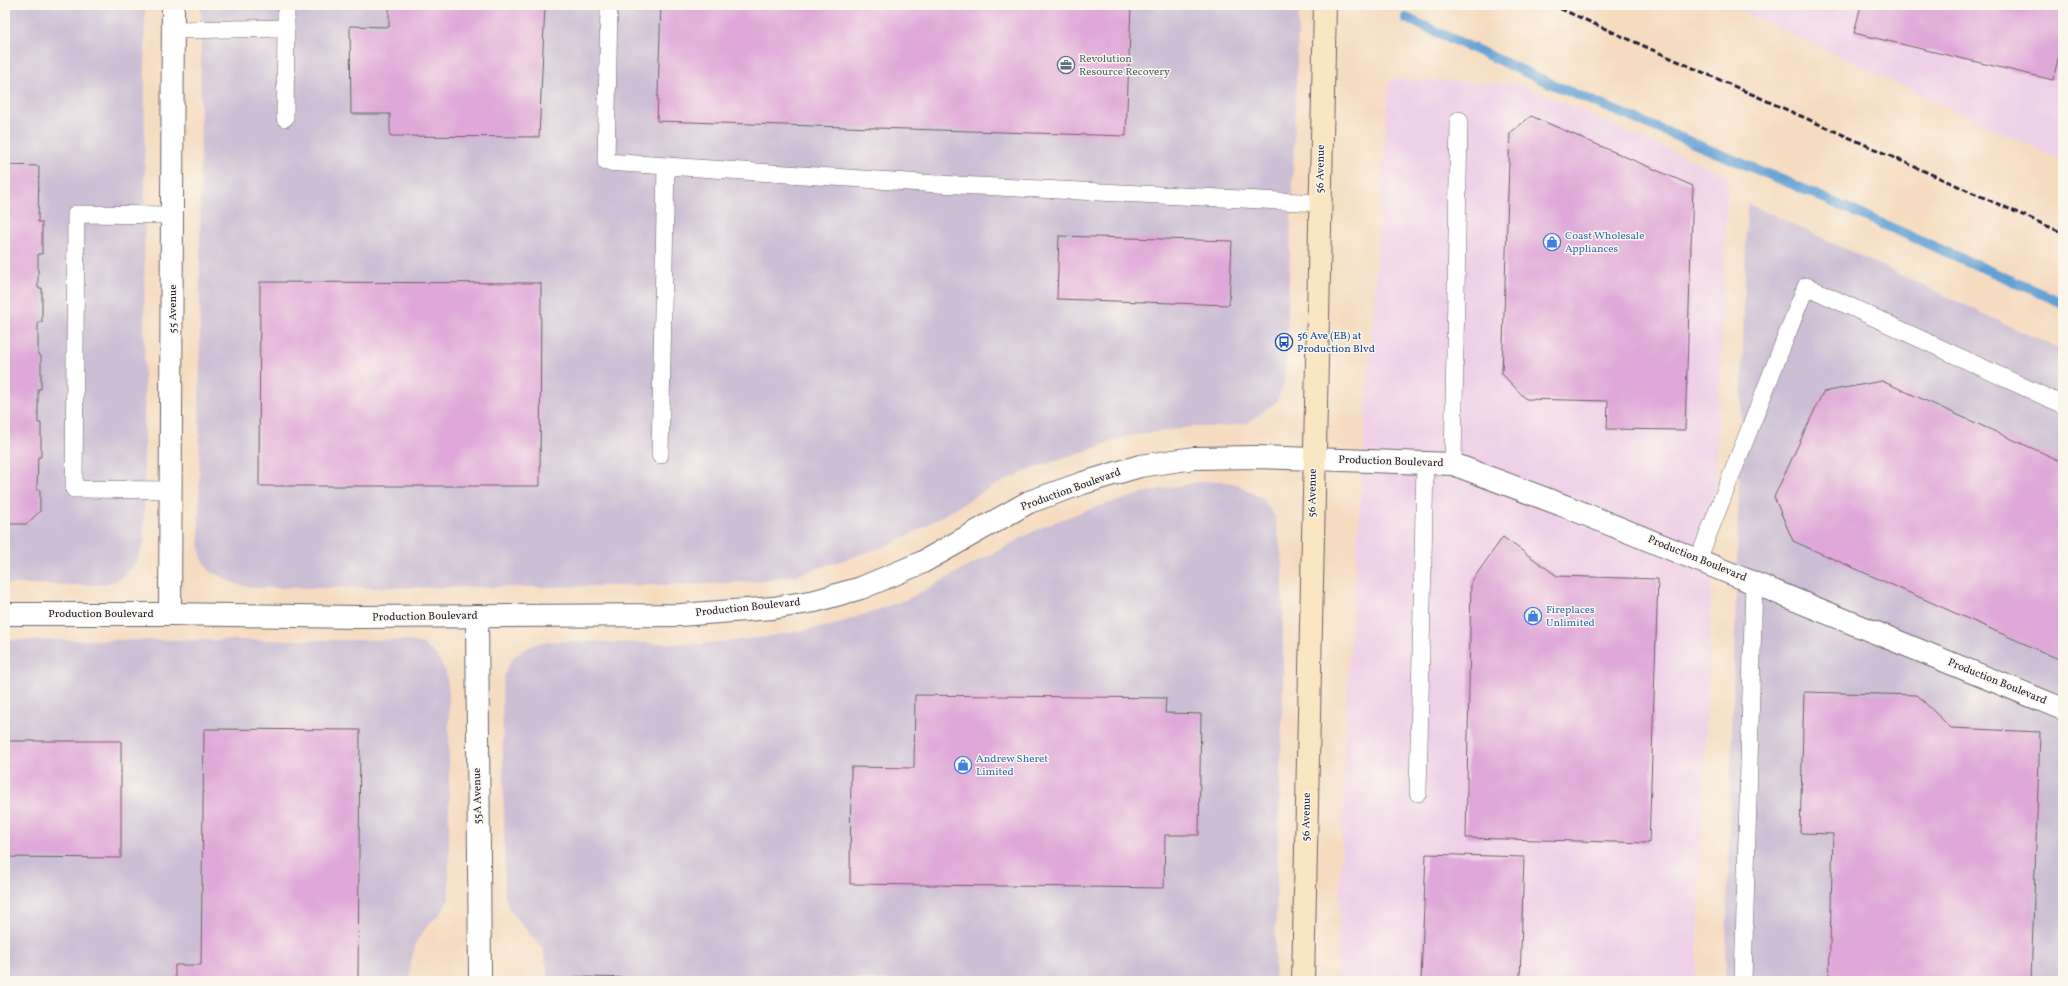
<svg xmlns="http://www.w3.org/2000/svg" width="2068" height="986" viewBox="0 0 2068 986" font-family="Vollkorn,serif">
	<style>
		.built { fill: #eed0e8 }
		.industrial { fill: #ccbed4 }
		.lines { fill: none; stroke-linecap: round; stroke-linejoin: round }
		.stream { stroke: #64a1d5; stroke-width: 10 }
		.building { fill: #dfa8d8 }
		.service-casing { stroke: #6c636a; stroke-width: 18 }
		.minor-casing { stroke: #6c636a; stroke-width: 24 }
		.secondary-casing { stroke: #6c636a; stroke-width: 24 }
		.service { stroke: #fff; stroke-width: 17 }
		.minor { stroke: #fff; stroke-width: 22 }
		.secondary { stroke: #fbe6c3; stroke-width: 22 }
		.rail { stroke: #22223b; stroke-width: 3; stroke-dasharray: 6 3; stroke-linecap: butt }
		.labels { text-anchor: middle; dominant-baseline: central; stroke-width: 3; stroke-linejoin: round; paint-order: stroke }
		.service-label { font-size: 11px; fill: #4e5e75; stroke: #fbf7ec; text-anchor: start }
		.street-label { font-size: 11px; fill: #22223b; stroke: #fbf7ec }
		.shop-label { font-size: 11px; fill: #366cbe; stroke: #fbf7ec; text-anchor: start }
		.transit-label { font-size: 11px; fill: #164399; stroke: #fbf7ec; text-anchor: start }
	</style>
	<rect width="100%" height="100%" fill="#fbf7ec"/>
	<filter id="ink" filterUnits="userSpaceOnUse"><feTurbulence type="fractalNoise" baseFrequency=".025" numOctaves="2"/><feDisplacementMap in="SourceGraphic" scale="8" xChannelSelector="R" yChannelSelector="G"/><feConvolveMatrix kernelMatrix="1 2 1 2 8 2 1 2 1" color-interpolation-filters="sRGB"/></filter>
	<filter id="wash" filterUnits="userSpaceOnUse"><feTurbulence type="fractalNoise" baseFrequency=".012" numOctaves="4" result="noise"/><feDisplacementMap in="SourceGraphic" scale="16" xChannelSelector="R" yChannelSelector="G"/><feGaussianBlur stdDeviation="0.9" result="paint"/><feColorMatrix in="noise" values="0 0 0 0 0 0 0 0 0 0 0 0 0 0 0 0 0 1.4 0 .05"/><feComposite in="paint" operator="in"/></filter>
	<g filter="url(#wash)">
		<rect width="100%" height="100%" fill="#f5dcc0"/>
		<!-- built -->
		<g class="built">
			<path d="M1729 5H2063V161Z"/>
			<path d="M1389 79 1521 84 1728 176 1696 981H1337L1346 707Z"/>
		</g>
		<!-- industrial -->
		<g class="industrial">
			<path d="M5 5H145L144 542 137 560 126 574 114 582 100 585 5 584Z"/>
			<path d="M201 5H1299L1286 364 1283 387 1277 401 1248 423 1223 427H1191L1125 437 1094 448 1029 470 991 487 919 530 884 547 797 575 760 581 711 584 548 587 255 588 239 585 209 571 201 556 199 542Z"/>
			<path d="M1747 203 2063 351V981H1725Z"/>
			<path d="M1220 481 1237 484 1264 500 1275 517 1283 564V693L1274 981H908L830 978V981H549L543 949 510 911 505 896 502 690 505 672 512 659 524 649 538 643 551 641 702 644 765 637 834 625 908 599 1044 526 1087 510 1151 491 1198 482Z"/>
			<path d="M5 640H405L423 644 437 656 446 672 449 693V899L442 912 428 925 416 942 411 962 410 981H5Z"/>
		</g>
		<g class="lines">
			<!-- stream -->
			<path class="stream" d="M1406 18 1563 89 1787 182 2063 303"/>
		</g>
		<g id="blocks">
			<!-- building -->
			<g class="building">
				<path d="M389 5H545L539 137 390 136V114H351L350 26 389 27Z"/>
				<path d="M661 5H1131L1126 136 657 121Z"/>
				<path d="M1861 5H2063V38L2053 80 1854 33Z"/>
				<path d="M1531 116 1693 186 1685 430 1607 429 1608 401 1526 399 1502 374 1510 133Z"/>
				<path d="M5 165 39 166 38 222H42V254H38V288H42V322H38V355L41 356V389H38V423H41V457H38L37 490H40V511L27 524H5Z"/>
				<path d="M1059 236 1232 241 1229 305 1057 299Z"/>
				<path d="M260 282 541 283 540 486H259Z"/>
				<path d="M1882 381 2063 462V661L1793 541 1774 497 1823 392Z"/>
				<path d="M1503 537 1557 576 1658 579 1649 843 1466 838 1471 582Z"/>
				<path d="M1804 692 1917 695 1951 728 2040 732 2031 981H1829L1833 834 1800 833Z"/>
				<path d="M915 695 1166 698 1165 713 1201 714 1199 835H1165L1164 888 850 884 851 767 914 768Z"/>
				<path d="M204 729 360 730 358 981H175V965H201Z"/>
				<path d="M5 741H121V858L5 857Z"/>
				<path d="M1426 854 1524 857 1520 981H1421Z"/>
				<path d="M575 977 729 979V981H575Z"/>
			</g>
		</g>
	</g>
	<g filter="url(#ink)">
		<use href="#blocks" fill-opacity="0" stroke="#6c636a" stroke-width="1"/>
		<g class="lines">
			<defs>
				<g id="service">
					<path d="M609 5 606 162 938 184 1320 203"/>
					<path d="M173 30 286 28V5"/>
					<path d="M285 118 286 28"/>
					<path d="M660 455 666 166"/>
					<path d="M1453 464 1459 120"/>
					<path d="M172 490 74 489 76 214 173 215"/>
					<path d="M1698 560 1806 286 2063 405"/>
					<path d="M1418 793 1425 464"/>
					<path d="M1743 981 1754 582"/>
				</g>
				<g id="minor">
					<path d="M5 614H170L357 617 680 615 773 608 815 601 861 588 921 563 1029 502 1083 483 1140 466 1194 458 1257 457 1453 464 1570 508 2063 709"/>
					<path d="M170 614 173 5"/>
					<path d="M477 616 480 977"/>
				</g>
				<path id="secondary" d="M1303 981 1325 5"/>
			</defs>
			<!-- service casing -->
			<use href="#service" class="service-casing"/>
			<!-- minor casing -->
			<use href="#minor" class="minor-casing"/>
			<!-- secondary casing -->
			<use href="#secondary" class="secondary-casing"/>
			<!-- service -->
			<use href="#service" class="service"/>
			<!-- minor -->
			<use href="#minor" class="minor"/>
			<!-- secondary -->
			<use href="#secondary" class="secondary"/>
			<!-- rail -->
			<path class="rail" d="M1552 5 2063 233"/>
		</g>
	</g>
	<!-- icons -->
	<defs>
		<symbol id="office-ring" viewBox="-11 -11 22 22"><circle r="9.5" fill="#fbf7ec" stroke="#5c6f8a" stroke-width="1.5"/><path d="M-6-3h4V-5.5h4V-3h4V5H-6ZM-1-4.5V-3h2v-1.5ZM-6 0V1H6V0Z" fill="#5c6f8a"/></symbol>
		<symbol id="shop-ring" viewBox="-11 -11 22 22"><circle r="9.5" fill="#fbf7ec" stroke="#3f7fe0" stroke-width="1.5"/><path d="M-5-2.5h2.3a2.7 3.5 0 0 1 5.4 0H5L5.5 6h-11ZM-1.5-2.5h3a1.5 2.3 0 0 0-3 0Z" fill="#3f7fe0"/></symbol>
		<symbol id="bus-ring" viewBox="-11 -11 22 22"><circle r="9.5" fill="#fbf7ec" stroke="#1a4fb4" stroke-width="1.5"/><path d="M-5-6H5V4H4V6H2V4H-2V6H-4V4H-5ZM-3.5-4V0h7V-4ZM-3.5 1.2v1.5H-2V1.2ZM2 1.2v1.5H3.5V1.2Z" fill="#1a4fb4"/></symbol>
	</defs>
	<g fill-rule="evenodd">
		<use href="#office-ring" x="1056" y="55" width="20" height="20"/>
		<use href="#shop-ring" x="1542" y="232" width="20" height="20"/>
		<use href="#bus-ring" x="1274" y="332" width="20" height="20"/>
		<use href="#shop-ring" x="1523" y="606" width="20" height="20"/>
		<use href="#shop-ring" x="953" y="755" width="20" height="20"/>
	</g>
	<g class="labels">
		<!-- service labels -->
		<g class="service-label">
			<text x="1079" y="59">Revolution<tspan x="1079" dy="13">Resource Recovery</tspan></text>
		</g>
		<!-- street labels -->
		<g class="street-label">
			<text transform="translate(1321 169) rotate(-89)">56 Avenue</text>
			<text transform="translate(173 309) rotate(-90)">55 Avenue</text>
			<text transform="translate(1391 462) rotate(2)">Production Boulevard</text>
			<text transform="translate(1071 490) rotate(-20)">Production Boulevard</text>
			<text transform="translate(1313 493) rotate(-89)">56 Avenue</text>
			<text transform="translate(1697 559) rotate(22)">Production Boulevard</text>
			<text transform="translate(748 608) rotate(-6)">Production Boulevard</text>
			<text x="101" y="614">Production Boulevard</text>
			<text transform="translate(425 617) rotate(-1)">Production Boulevard</text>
			<text transform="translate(1997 682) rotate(22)">Production Boulevard</text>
			<text transform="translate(478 796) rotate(-91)">55A Avenue</text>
			<text transform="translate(1307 817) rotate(-89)">56 Avenue</text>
		</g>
		<!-- shop labels -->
		<g class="shop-label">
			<text x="1565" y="236">Coast Wholesale<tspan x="1565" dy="13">Appliances</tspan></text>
			<text x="1546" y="610">Fireplaces<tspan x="1546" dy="13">Unlimited</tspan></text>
			<text x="976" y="759">Andrew Sheret<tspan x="976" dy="13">Limited</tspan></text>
		</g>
		<!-- transit labels -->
		<g class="transit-label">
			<text x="1297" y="336">56 Ave (EB) at<tspan x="1297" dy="13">Production Blvd</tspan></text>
		</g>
	</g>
	<!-- margin -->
	<rect width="2068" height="986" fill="none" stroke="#fbf7ec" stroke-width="20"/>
</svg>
